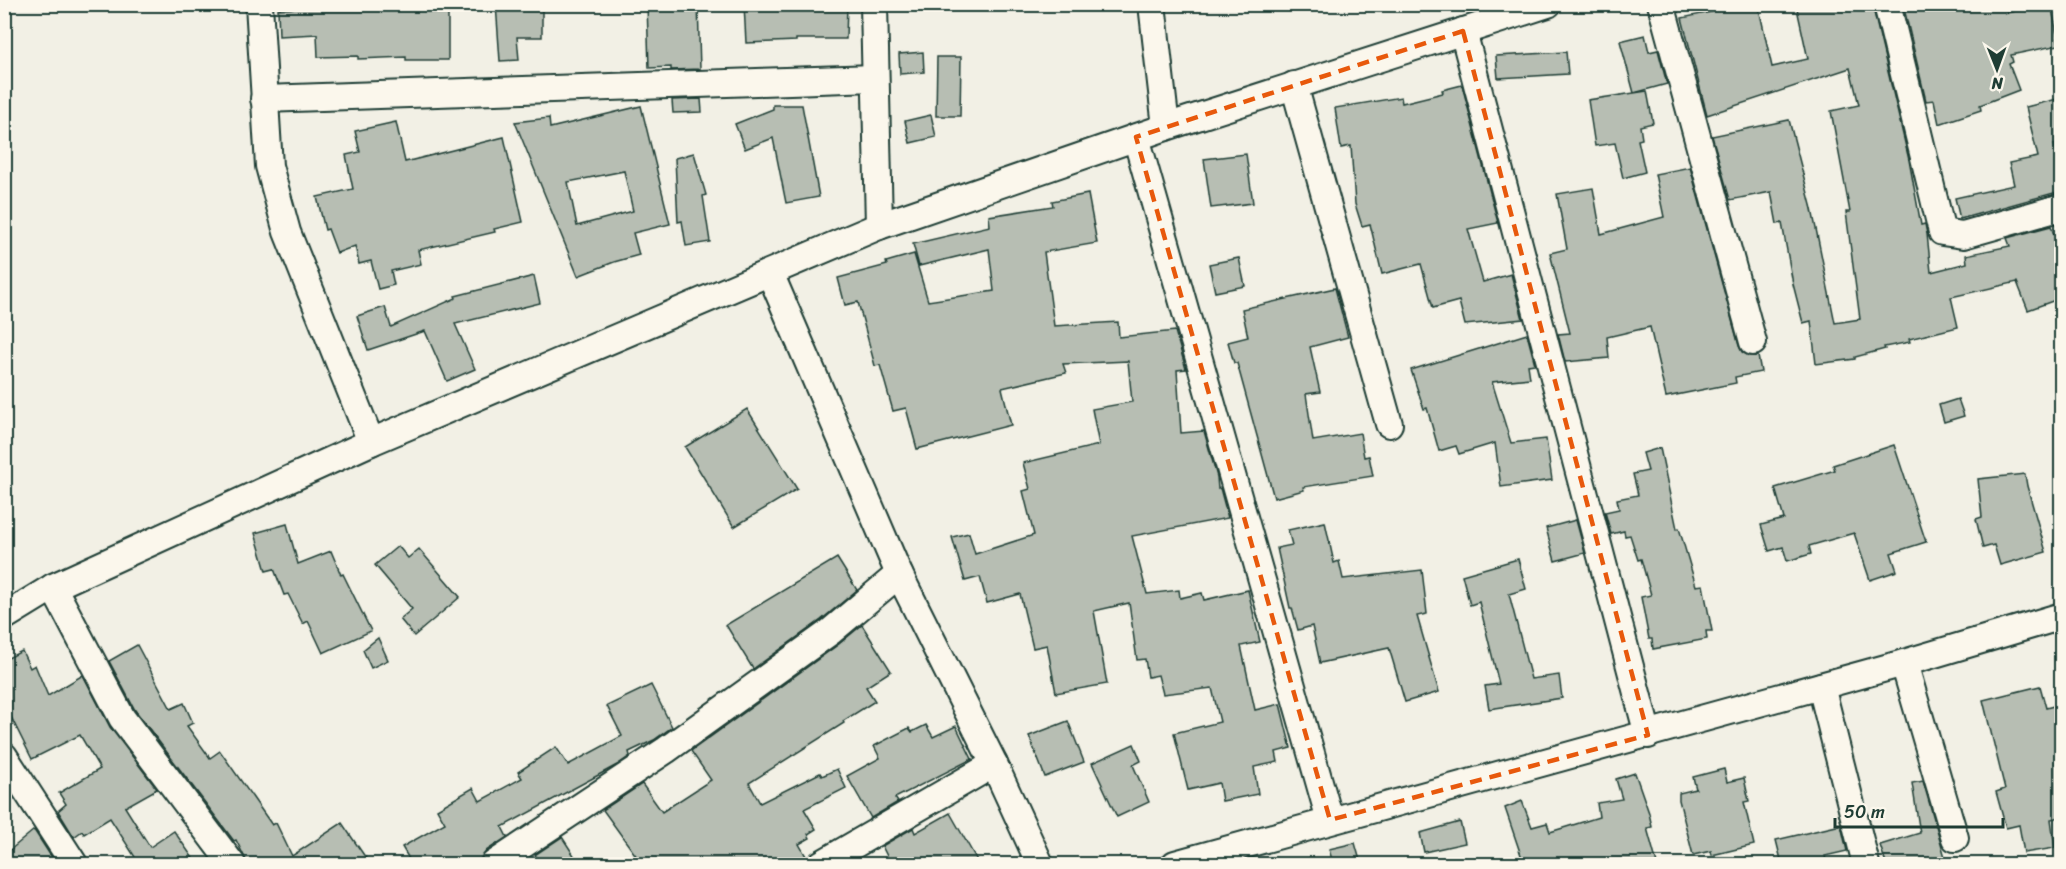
<svg xmlns="http://www.w3.org/2000/svg" width="2066" height="869" viewBox="0 0 2066 869" font-family="Sriracha,sans-serif">
	<style>
		.building { fill: #b7beb3; stroke: #1f3d34; stroke-width: 1.5; fill-rule: evenodd }
		.lines { fill: none; stroke-linecap: round; stroke-linejoin: round }
		.street-casing { stroke: #1f3d34; stroke-width: 30 }
		.street { stroke: #fbf7ec; stroke-width: 26 }
		.marked { fill: none; stroke: #e8590c; stroke-width: 4.5; stroke-dasharray: 12 8; stroke-linejoin: round }
	</style>
	<rect width="100%" height="100%" fill="#f2f0e5"/>
	<filter id="ink" filterUnits="userSpaceOnUse"><feTurbulence type="fractalNoise" baseFrequency=".0167" numOctaves="2"/><feDisplacementMap in="SourceGraphic" scale="12" xChannelSelector="R" yChannelSelector="G"/><feConvolveMatrix kernelMatrix="1 2 1 2 8 2 1 2 1" color-interpolation-filters="sRGB"/></filter>
	<g filter="url(#ink)">
		<!-- building -->
		<g class="building">
			<path d="M404 4H448V60H406V57L358 59V56L318 57 317 34 279 36 278 9Z"/>
			<path d="M496 4H542V37H517L519 60 500 61Z"/>
			<path d="M647 4H698L700 69 671 70V67L649 68Z"/>
			<path d="M744 4H847L846 39H796V41L746 43Z"/>
			<path d="M1725 4H1758L1772 67 1808 59 1796 4H1872L1909 160 1921 225 1925 224 1927 234 1931 272 1967 263 1966 255 2010 246 2007 238 2051 226 2061 254V298L2028 310 2017 282 1951 297 1958 327 1909 339 1910 342 1884 347 1885 349 1855 357V359L1816 364 1811 321 1803 323 1793 284 1782 223 1777 224 1771 192 1730 200 1712 136 1789 120 1812 209 1835 323 1860 319 1846 212H1850L1831 111 1859 105 1850 68 1707 115 1682 18 1726 9Z"/>
			<path d="M1903 4H2004L2006 13 2051 4 2059 45 2011 55 2013 62 2009 64 2019 90 1980 105 1981 110 1939 124 1934 100 1926 101Z"/>
			<path d="M1645 35 1649 52 1658 50 1667 84 1634 93 1620 41Z"/>
			<path d="M923 52 924 72 900 74 899 54Z"/>
			<path d="M1566 52 1568 74 1498 78 1496 56Z"/>
			<path d="M937 57H961L960 116H936Z"/>
			<path d="M1462 85 1498 223 1468 229 1483 282 1511 274 1523 319 1465 325 1459 301 1433 308 1421 264 1382 274 1370 224 1362 226 1355 204 1351 146 1341 148 1335 108 1401 97 1402 103 1443 93 1442 90Z"/>
			<path d="M1647 91 1653 123 1640 126 1642 139 1638 140 1645 172 1623 178 1615 143 1595 146 1588 100Z"/>
			<path d="M2061 98V142L2054 144 2061 176V191L1960 219 1955 198 2014 185 2009 163 2038 157 2026 107Z"/>
			<path d="M701 99 702 112 673 113 672 100Z"/>
			<path d="M773 105H802L819 197 786 203 773 138 745 149 735 124 773 109Z"/>
			<path d="M641 106 670 224 633 233 639 255 614 262 578 276 515 122 549 118 550 128ZM624 171 633 211 577 226 568 182Z"/>
			<path d="M931 115 936 137 910 143 905 121Z"/>
			<path d="M396 122 405 162 504 137 523 222 494 229 495 232 418 250 421 264 391 271 394 285 378 289 371 261 359 264 355 246 337 253 328 229 325 230 317 197 353 189 346 155 360 152 355 131Z"/>
			<path d="M694 153 706 195 703 196 710 242 686 246 682 221 678 222 675 158Z"/>
			<path d="M1246 154 1253 203 1211 208 1204 159Z"/>
			<path d="M1690 167 1739 346 1742 352 1749 356H1758L1761 372 1735 377 1736 383 1666 397 1650 327 1607 337 1609 358 1565 362 1558 334 1570 333 1550 253 1567 249 1557 194 1593 188 1601 234 1664 217 1655 174Z"/>
			<path d="M1088 194 1097 243 1044 252 1054 326 1118 322 1119 337 1175 331 1186 369 1177 370 1181 433 1204 431 1217 477 1218 489 1220 488 1228 518 1132 536 1147 594 1179 590 1180 598 1202 593 1204 600 1248 590 1260 642 1241 646 1255 710 1280 704 1291 748 1276 752 1278 762 1254 767 1258 794 1222 801 1219 783 1188 790 1174 733 1220 722 1212 688 1163 694 1158 675 1148 677 1145 659 1137 660 1129 603 1094 611 1107 684 1056 693 1047 645 1033 648 1020 594 987 603 980 577 965 581 952 537 969 533 975 554 1034 535 1023 491 1030 489 1023 463 1099 445 1092 409 1132 402 1128 361 1063 364 1066 373 1002 388 1011 425 917 449 906 408 893 411 880 365 875 366 858 302 845 305 838 278 887 265 886 262 914 254 928 301 994 291 989 249 919 266 913 244 990 226 989 216 1053 206 1052 201Z"/>
			<path d="M1239 258 1245 286 1215 292 1209 264Z"/>
			<path d="M534 276 540 303 455 324 475 369 447 381 425 331 368 350 357 316 385 307 391 327 456 298 455 296Z"/>
			<path d="M1335 288 1348 337 1310 347 1320 392 1306 394 1313 441 1360 433 1364 457 1369 456 1373 476 1303 487 1304 490 1274 498 1237 363H1234L1228 342 1248 337 1242 309Z"/>
			<path d="M1527 334 1535 364 1528 365 1530 378 1492 382 1511 443 1546 439 1552 480 1501 487 1495 443 1459 454 1456 446 1439 451 1427 408 1424 409 1411 370Z"/>
			<path d="M1958 399 1964 416 1944 422 1939 405Z"/>
			<path d="M747 409 797 489 734 527 685 447Z"/>
			<path d="M1894 445 1926 542 1891 553 1897 571 1870 580 1854 533 1809 546 1811 554 1787 561 1783 547 1769 551 1761 525 1784 519 1775 488 1835 470 1833 465Z"/>
			<path d="M1660 448 1677 529 1679 528 1696 586 1703 585 1712 631H1706L1707 639 1653 649 1652 639H1649L1641 597 1651 595 1641 559 1638 560 1630 535 1625 536 1624 531 1611 534 1605 512 1619 509 1617 499 1638 495 1633 474 1648 471 1643 453Z"/>
			<path d="M2025 474 2027 486 2046 552 2000 565 1994 545 1983 548 1976 519 1982 517 1978 479Z"/>
			<path d="M1576 520 1585 553 1555 561 1546 528Z"/>
			<path d="M1325 522 1334 563 1339 561 1343 579 1422 570 1427 614 1417 616 1439 692 1405 702 1389 648 1320 663 1312 626 1298 630 1292 608H1290L1277 548 1292 545 1288 530Z"/>
			<path d="M287 524 298 564 331 551 341 575 343 574 371 631 323 653 308 621 303 624 288 594 284 595 274 569 266 571 255 533Z"/>
			<path d="M398 546 408 558 419 549 460 597 414 636 400 619 412 609 375 565Z"/>
			<path d="M837 558 857 590 821 620 753 669 726 625Z"/>
			<path d="M1518 559 1526 589 1509 594 1531 679 1559 675 1562 698 1489 709 1485 686 1499 684 1479 602 1470 605 1462 575Z"/>
			<path d="M862 625 891 671 866 687 875 701 843 721 844 723 749 783 760 803 820 773 822 776 837 769 846 788 804 809 816 829 808 834 810 838 799 844 807 858 806 864H642L603 810 642 784 662 812 711 780 691 751 839 644Z"/>
			<path d="M378 638 388 660 371 668 363 650Z"/>
			<path d="M137 645 171 709 184 703 193 723 187 726 210 758 220 751 272 825 276 823 292 856 342 823 370 864H248L236 840 234 841 135 710 109 661Z"/>
			<path d="M22 651 30 668 35 665 48 696 83 675 110 727 157 789 125 807 150 847 174 831 197 864H125L135 857 110 818 84 834 82 831 74 837 58 811 66 804 59 793 100 769 80 735 32 759 11 717 4 720V660Z"/>
			<path d="M651 685 672 727 654 740 629 752 630 756 617 765 502 827 507 837 486 851 480 862 474 864H412L402 847 445 823 437 809 473 788 480 801 522 778 518 772 556 747 568 765 622 736 607 706Z"/>
			<path d="M2040 686 2046 708 2061 704V736L2056 737 2061 760V817L2051 819 2055 848 2024 853 2019 825 2006 828 1996 792 2005 789 1983 700Z"/>
			<path d="M1068 721 1084 762 1045 777 1029 736Z"/>
			<path d="M926 725 933 737 956 726 972 759 895 798 898 802 871 818 847 776 880 758 874 746 909 728 912 732Z"/>
			<path d="M1134 744 1141 761 1133 765 1149 802 1117 817 1092 763Z"/>
			<path d="M1724 769 1727 782 1744 778 1749 801 1744 802 1754 845 1712 855 1711 851 1693 855 1679 800V793L1696 789 1693 777Z"/>
			<path d="M1635 773 1649 813 1652 827 1647 828 1657 864H1524L1505 808 1522 801 1532 827 1547 823 1550 832 1599 817 1597 803 1622 799 1616 779Z"/>
			<path d="M1923 781 1947 864H1886L1880 845 1920 833 1912 783Z"/>
			<path d="M950 813 979 864H891L882 846 913 828 915 833Z"/>
			<path d="M1460 822 1465 843 1424 852 1420 833Z"/>
			<path d="M1841 825 1847 851 1825 856 1827 864H1782L1776 840Z"/>
			<path d="M34 830 56 864H4V855Z"/>
			<path d="M562 837 575 857 563 864H542L535 855Z"/>
			<path d="M1355 843 1361 864H1333L1329 849Z"/>
		</g>
		<g class="lines">
			<defs>
				<g id="street">
					<path d="M259 4 269 166 287 232 371 442"/>
					<path d="M874 4 879 226"/>
					<path d="M1152 4 1166 127"/>
					<path d="M1661 4 1753 342"/>
					<path d="M1887 4 1942 232 1963 235 2062 207"/>
					<path d="M1463 31 1648 735"/>
					<path d="M1294 85 1389 424"/>
					<path d="M264 99 875 78"/>
					<path d="M1136 137 1330 820"/>
					<path d="M770 273 899 574 994 764 1040 864"/>
					<path d="M53 587 122 718 232 864"/>
					<path d="M4 617 53 587 371 442 879 226 1166 127 1548 4"/>
					<path d="M1904 663 1955 838"/>
					<path d="M1821 686 1866 864"/>
					<path d="M4 756 74 864"/>
					<path d="M494 864 666 750 830 632 899 574"/>
					<path d="M821 864 994 764"/>
					<path d="M1175 864 1904 663 2062 616"/>
				</g>
			</defs>
			<!-- street casing -->
			<use href="#street" class="street-casing"/>
			<!-- street -->
			<use href="#street" class="street"/>
		</g>
	</g>
	<!-- marked area -->
	<path class="marked" d="M1463 31 1648 735 1330 820 1136 137Z"/>
	<!-- margin -->
	<rect width="2066" height="869" fill="none" stroke="#fbf7ec" stroke-width="24"/>
	<rect x="12" y="12" width="2042" height="845" fill="none" stroke="#1f3d34" stroke-width="2" filter="url(#ink)"/>
	<!-- north arrow -->
	<g transform="translate(1997 69) rotate(179)" stroke="#fbf7ec" stroke-width="4.5" paint-order="stroke">
	<path d="M0-4.5L10 22L0 15L-10 22Z" fill="#1f3d34"/>
	<text y="-9" font-size="16" font-weight="bold" text-anchor="middle" fill="#1f3d34">N</text>
	</g>
	<!-- scale -->
	<path d="M1835 818v9h168v-9" fill="none" stroke="#1f3d34" stroke-width="3"/>
	<text x="1844" y="818" font-size="18" fill="#1f3d34" stroke="#fbf7ec" stroke-width="4.5" paint-order="stroke">50 m</text>
</svg>
